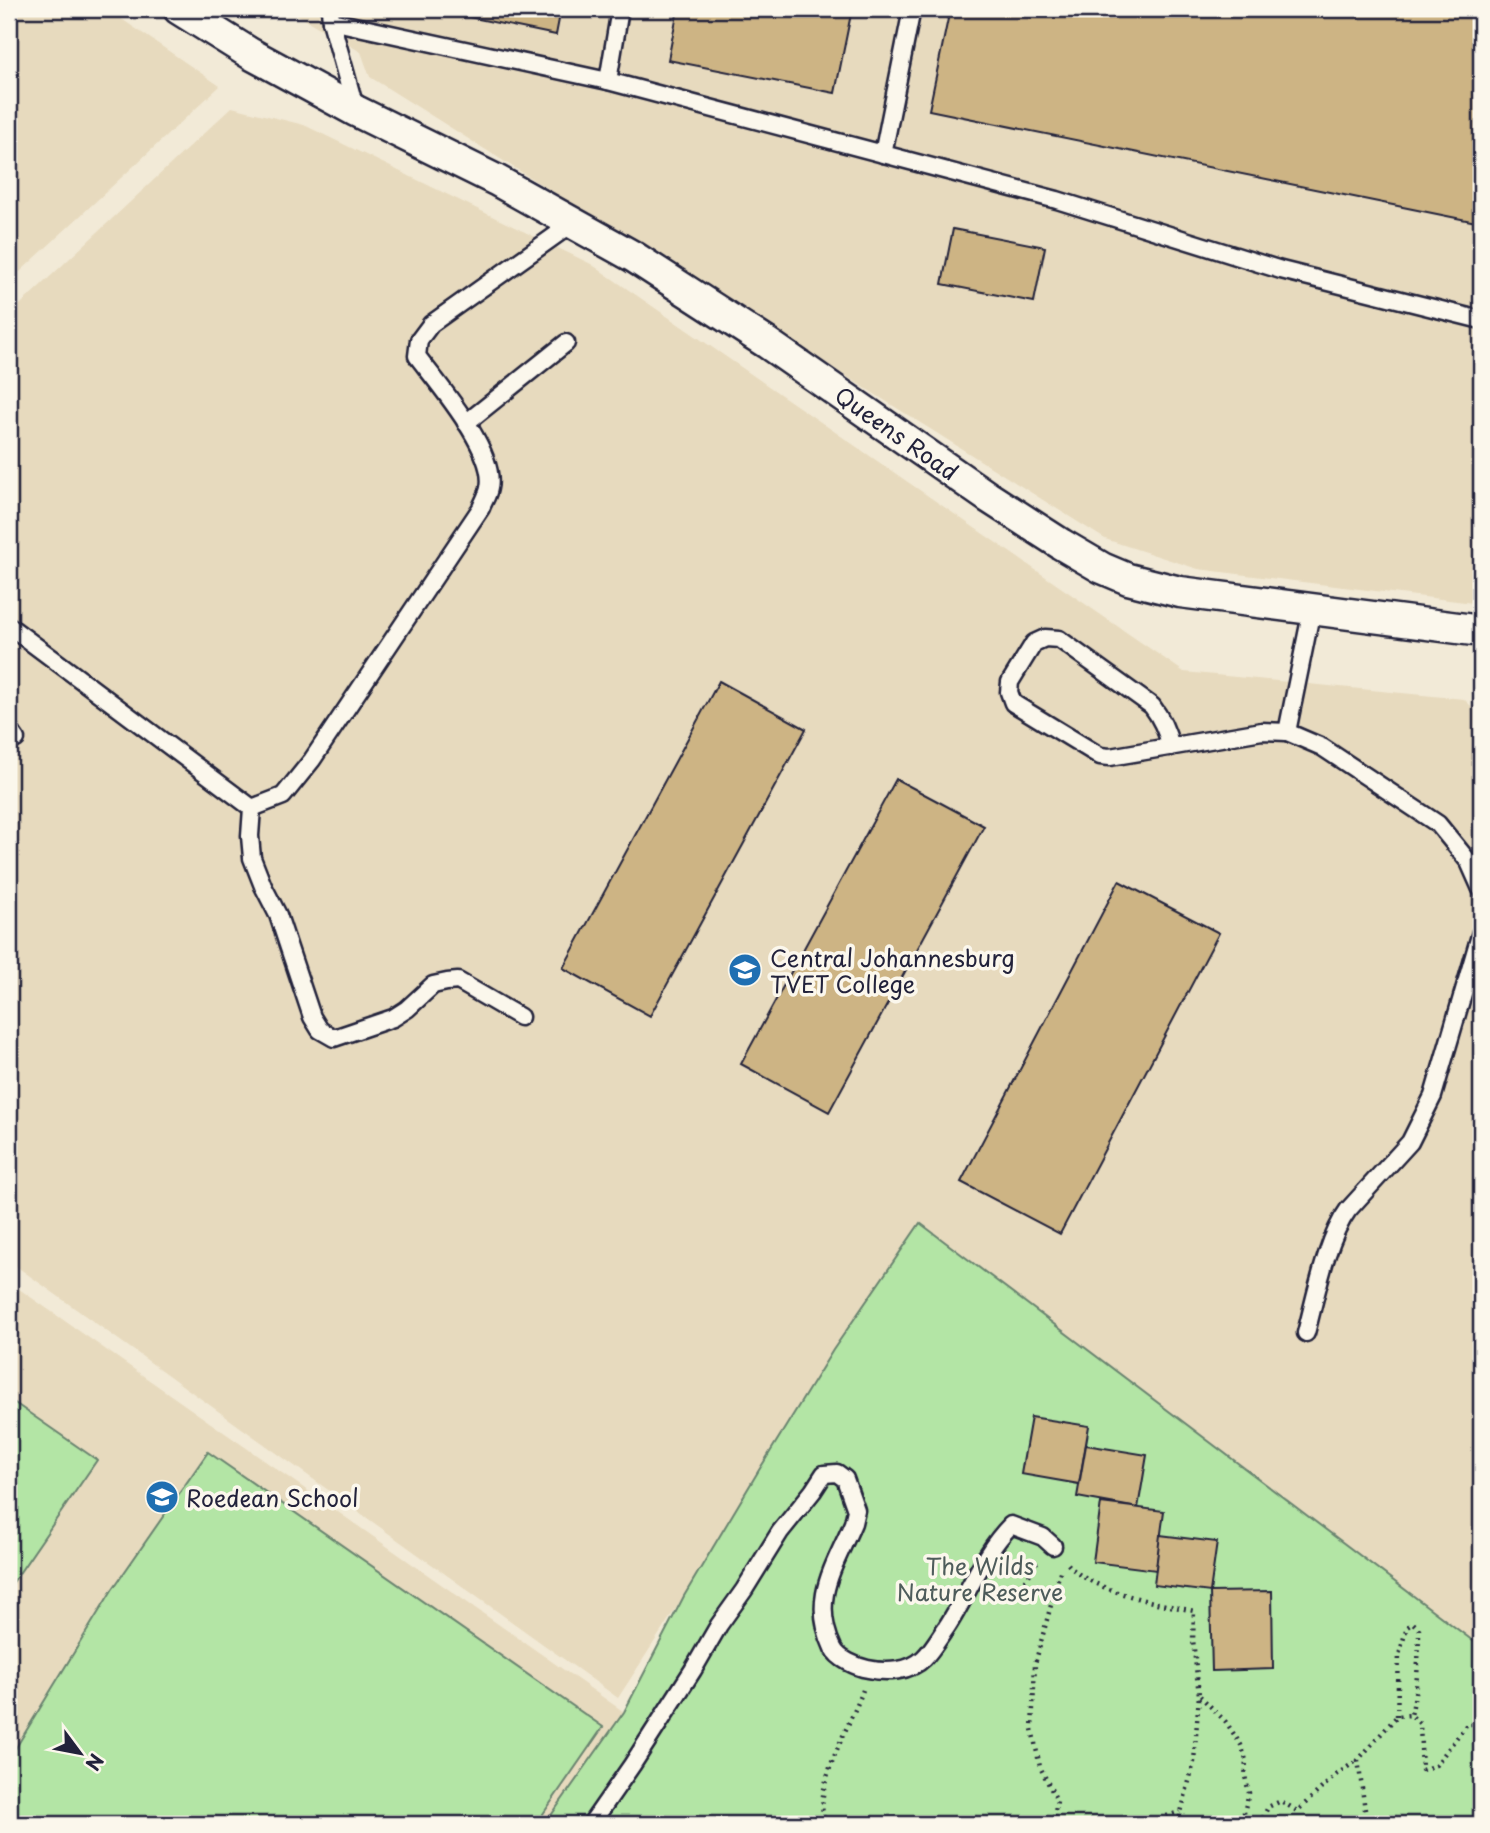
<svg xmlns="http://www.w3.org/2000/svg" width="1490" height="1833" viewBox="0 0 1490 1833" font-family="'Playpen Sans',sans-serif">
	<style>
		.built { fill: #e7dabe }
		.green { fill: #b3e5a5; stroke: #6a8470; stroke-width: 2 }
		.building { fill: #cdb484; stroke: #22223b; stroke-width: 2 }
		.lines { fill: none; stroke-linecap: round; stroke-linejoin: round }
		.service-casing { stroke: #22223b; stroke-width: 21 }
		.minor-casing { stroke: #22223b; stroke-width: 35 }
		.path { stroke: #22223b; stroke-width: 4.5; stroke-dasharray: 2 5; stroke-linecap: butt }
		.service { stroke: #fbf7ec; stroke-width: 16 }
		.minor { stroke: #fbf7ec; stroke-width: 30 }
		.labels { text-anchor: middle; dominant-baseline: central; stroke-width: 7; stroke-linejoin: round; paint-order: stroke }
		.street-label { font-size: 23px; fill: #22223b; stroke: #fbf7ec }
		.poi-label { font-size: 23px; fill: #22223b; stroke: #fbf7ec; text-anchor: start }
		.park-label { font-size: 23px; fill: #4e5c5b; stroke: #fbf7ec }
	</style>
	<rect width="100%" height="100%" fill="#f2ead7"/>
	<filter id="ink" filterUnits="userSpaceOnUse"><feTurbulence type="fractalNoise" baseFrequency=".0143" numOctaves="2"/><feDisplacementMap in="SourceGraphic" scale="14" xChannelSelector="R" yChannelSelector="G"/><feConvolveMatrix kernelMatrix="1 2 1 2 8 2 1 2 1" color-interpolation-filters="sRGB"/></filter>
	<g filter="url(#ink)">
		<!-- built -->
		<g class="built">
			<path d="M9 9H107L220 86 9 282Z"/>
			<path d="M287 9H1481V604L1198 569 1105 539 370 77 361 52Z"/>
			<path d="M232 107 304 125 591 264 1184 672 1464 699 1481 716V1647L920 1224 833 1350 684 1596 618 1698 9 1261V315Z"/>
			<path d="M9 1282 624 1712 545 1824H9Z"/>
		</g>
		<!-- green -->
		<g class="green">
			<path d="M920 1223 1481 1647V1824H545L624 1712 684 1596 759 1470 833 1350Z"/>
			<path d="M9 1399 97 1460 9 1588Z"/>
			<path d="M208 1452 603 1727 536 1824H9V1759L112 1590Z"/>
		</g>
		<!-- building -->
		<g class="building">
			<path d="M465 9H561L556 35 464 16Z"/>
			<path d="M678 9H852L835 93 668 60Z"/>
			<path d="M950 9H1481V223L929 110Z"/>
			<path d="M953 229 1045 247 1034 302 942 284Z"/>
			<path d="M719 681 806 729 650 1016 563 968Z"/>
			<path d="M896 779 984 826 829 1112 741 1064Z"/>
			<path d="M1119 881 1219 933 1060 1234 961 1182Z"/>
			<path d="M1031 1417 1089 1426 1079 1484 1021 1474Z"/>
			<path d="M1086 1445 1147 1455 1138 1508 1077 1497Z"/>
			<path d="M1101 1503 1164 1511 1156 1570 1093 1562Z"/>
			<path d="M1160 1535 1217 1542 1210 1592 1154 1585Z"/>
			<path d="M1272 1591 1273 1669 1212 1671 1210 1592Z"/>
		</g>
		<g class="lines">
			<defs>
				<g id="service">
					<path d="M330 9 331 21 356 111"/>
					<path d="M331 21 608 81 1057 200 1281 270 1481 320"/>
					<path d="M608 81 620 9"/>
					<path d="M883 154 912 9"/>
					<path d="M466 423 566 343"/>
					<path d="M9 626 252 808 283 796 312 760 481 508C483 502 488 495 489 488 497 452 439 385 417 356L419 340 431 324 573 223"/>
					<path d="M9 729 16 739"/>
					<path d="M1287 732 1322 747 1438 824 1469 862 1481 889"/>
					<path d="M1171 747C1167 731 1162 719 1152 706L1059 639 1045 638 1034 643 1010 682 1009 692 1013 703 1100 756 1110 757 1262 731 1287 732 1312 609"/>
					<path d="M252 808 250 836 252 858 263 886 278 915 312 1017 320 1030 334 1038 393 1018 407 1009 433 985 447 982 458 981 520 1017"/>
					<path d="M1306 1333C1316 1296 1326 1240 1348 1210L1410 1142 1433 1096 1481 932"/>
					<path d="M591 1824 632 1765 693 1670 719 1625 744 1590 780 1532 813 1491 824 1474 837 1473 845 1479 856 1510 853 1523C834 1568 810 1599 833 1648 838 1659 857 1667 868 1669 886 1673 910 1672 924 1658 932 1650 939 1638 946 1628 968 1595 982 1554 1011 1525L1043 1537 1053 1546"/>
				</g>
				<path id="minor" d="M179 9 251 54 356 111 496 180 634 257 767 343 988 497 1061 544 1102 568 1128 579 1180 592 1481 631"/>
			</defs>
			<!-- service casing -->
			<use href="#service" class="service-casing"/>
			<!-- minor casing -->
			<use href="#minor" class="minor-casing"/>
			<!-- path -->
			<g class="path">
				<path d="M1068 1564C1089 1591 1161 1604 1194 1611L1193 1640 1199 1695 1194 1762 1178 1824"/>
				<path d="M993 1594 1018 1587 1028 1577 1037 1562"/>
				<path d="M1200 1696 1226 1722 1241 1745 1246 1760 1245 1776 1249 1793 1244 1812 1247 1824"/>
				<path d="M1397 1716 1399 1655 1407 1627 1413 1623 1419 1629C1419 1654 1417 1691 1411 1715"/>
				<path d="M826 1824C810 1789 851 1725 863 1690"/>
				<path d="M1053 1824 1057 1801 1040 1767 1032 1729 1035 1664 1061 1568"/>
				<path d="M1155 1824 1163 1817 1180 1812"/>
				<path d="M1260 1824 1268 1807 1281 1801 1297 1811 1337 1774 1358 1760"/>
				<path d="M1367 1824 1358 1760 1397 1716 1411 1715 1420 1724 1422 1770 1436 1765 1467 1724H1481"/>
			</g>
			<!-- service -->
			<use href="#service" class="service"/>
			<!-- minor -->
			<use href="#minor" class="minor"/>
		</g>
	</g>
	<!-- icons -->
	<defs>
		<symbol id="university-disc" viewBox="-11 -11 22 22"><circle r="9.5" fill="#1f6fb2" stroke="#fbf7ec"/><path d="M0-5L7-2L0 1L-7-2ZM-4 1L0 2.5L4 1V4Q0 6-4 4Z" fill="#fff"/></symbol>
		<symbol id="school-disc" viewBox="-11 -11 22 22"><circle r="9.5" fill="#1f6fb2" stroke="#fbf7ec"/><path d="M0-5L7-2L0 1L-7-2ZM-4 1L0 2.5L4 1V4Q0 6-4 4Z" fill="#fff"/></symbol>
	</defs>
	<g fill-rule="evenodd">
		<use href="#university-disc" x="726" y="951" width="38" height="38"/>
		<use href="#school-disc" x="143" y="1478" width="38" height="38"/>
	</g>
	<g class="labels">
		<!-- street labels -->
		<g class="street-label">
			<text transform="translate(897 433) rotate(35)">Queens Road</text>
		</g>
		<!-- poi labels -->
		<g class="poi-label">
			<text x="770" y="957">Central Johannesburg<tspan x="770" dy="26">TVET College</tspan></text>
			<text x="186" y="1497">Roedean School</text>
		</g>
		<!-- park labels -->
		<g class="park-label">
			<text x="980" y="1565">The Wilds<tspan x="980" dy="26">Nature Reserve</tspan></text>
		</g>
	</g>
	<!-- margin -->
	<rect width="1490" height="1833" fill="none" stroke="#fbf7ec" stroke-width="35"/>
	<rect x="18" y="18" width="1455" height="1798" fill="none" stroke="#22223b" stroke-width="2.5" filter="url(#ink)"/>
	<!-- north arrow -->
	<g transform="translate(80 1753) rotate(122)" stroke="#fbf7ec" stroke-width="5" paint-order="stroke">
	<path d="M0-5L12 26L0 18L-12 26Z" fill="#22223b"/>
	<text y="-10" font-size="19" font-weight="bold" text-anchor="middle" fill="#22223b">N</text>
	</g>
</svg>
